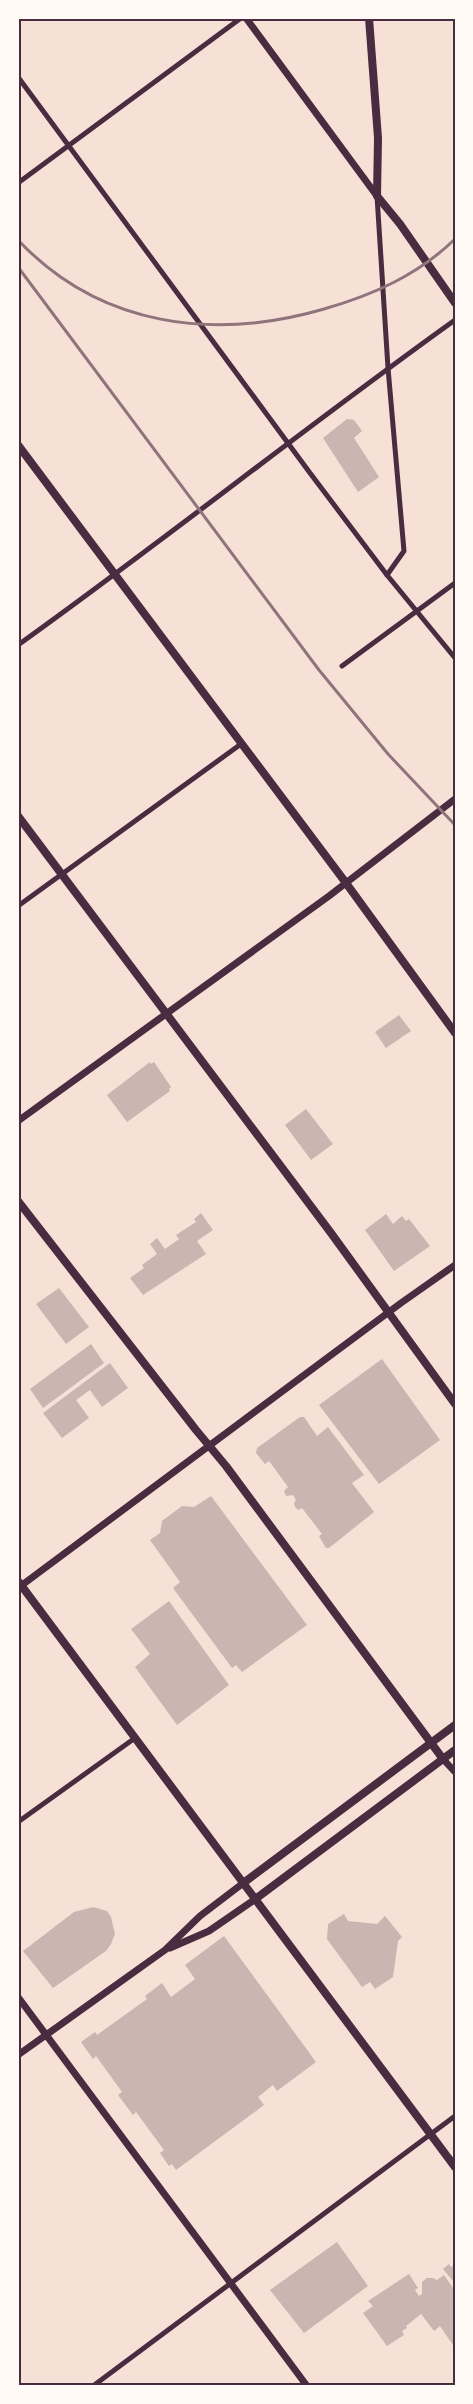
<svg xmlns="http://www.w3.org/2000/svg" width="473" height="2404" viewBox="0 0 473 2404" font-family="Roboto,sans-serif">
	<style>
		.building { fill: #ccb4b1 }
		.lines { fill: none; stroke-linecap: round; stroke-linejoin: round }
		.minor { stroke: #4a2c40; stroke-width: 5 }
		.tertiary { stroke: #4a2c40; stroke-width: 7 }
		.secondary { stroke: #4a2c40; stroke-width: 8 }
		.rail { stroke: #8f747c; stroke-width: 3 }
		.neatline { fill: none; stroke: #4a2c40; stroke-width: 2 }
	</style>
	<rect width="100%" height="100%" fill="#f7e1d7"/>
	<!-- building -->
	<g class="building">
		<path d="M347 419 354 420 362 431 354 438 379 477 358 492 323 438Z"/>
		<path d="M399 1015 411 1031 386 1048 375 1032Z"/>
		<path d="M150 1062 151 1064 154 1062 171 1087 169 1089 170 1091 127 1122 107 1095Z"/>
		<path d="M306 1109 333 1144 311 1160 285 1125Z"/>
		<path d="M201 1213 213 1230 197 1241 206 1254 143 1295 130 1278 144 1268 142 1265 157 1254 150 1244 157 1238 165 1249 179 1239 176 1235 196 1222 194 1219Z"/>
		<path d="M386 1214 393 1224 402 1216 406 1221 409 1219 430 1246 394 1271 365 1230Z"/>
		<path d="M59 1288 89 1327 66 1344 36 1304Z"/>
		<path d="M91 1344 104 1363 43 1408 30 1389Z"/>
		<path d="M382 1359 440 1440 379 1484 319 1405Z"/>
		<path d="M110 1363 128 1388 102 1407 90 1390 76 1400 89 1418 62 1438 43 1413Z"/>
		<path d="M304 1417 317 1436 328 1427 364 1475 352 1483 374 1512 329 1548H326L319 1536 322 1534 302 1508 298 1510 295 1507 294 1503 296 1500 293 1495 286 1496 284 1491 288 1487 269 1461 265 1464 256 1453 257 1448 300 1417Z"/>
		<path d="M211 1496 307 1625 242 1672 236 1665 232 1668 173 1588 180 1582 150 1540 160 1533 162 1521 182 1506 194 1507Z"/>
		<path d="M169 1601 229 1685 177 1725 135 1667 150 1654 131 1629Z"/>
		<path d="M93 1907 107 1911 111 1917 115 1934 111 1944 106 1951 53 1988 23 1951 74 1912Z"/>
		<path d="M344 1914 348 1921 377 1924 385 1916 402 1937 398 1941 393 1977 375 1989 370 1982 362 1987 327 1939 328 1924Z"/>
		<path d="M224 1936 316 2062 277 2091 273 2085 258 2097 264 2105 176 2170 172 2164 169 2166 160 2153 164 2150 136 2112 133 2115 118 2095 122 2092 96 2056 93 2059 81 2042 95 2032 97 2035 147 1999 145 1996 162 1983 171 1997 195 1979 185 1965Z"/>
		<path d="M337 2242 368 2286 304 2333 270 2290Z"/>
		<path d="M449 2264 451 2267 455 2264V2279L453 2281 443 2269Z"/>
		<path d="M409 2274 418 2288 415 2290 419 2296 422 2294V2282L427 2278H433L437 2280 444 2275 453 2288 455 2287V2348L440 2326 434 2331 421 2314 406 2326 407 2328 402 2331 404 2335 387 2346 363 2313 373 2306 368 2301Z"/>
	</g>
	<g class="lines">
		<!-- minor -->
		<g class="minor">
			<path d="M18 77 310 473 387 575 455 658"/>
			<path d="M18 183 241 18"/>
			<path d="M377 196 388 368 404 551 387 575"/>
			<path d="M18 645C166 539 307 426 455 320"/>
			<path d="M342 666 455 583"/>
			<path d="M18 906 241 744"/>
			<path d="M18 1822 135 1738"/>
			<path d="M93 2386 455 2116"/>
		</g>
		<!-- tertiary -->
		<g class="tertiary">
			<path d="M246 18 377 196"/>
			<path d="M18 1121 329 896 455 799"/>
			<path d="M18 1588 401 1303 455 1265"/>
			<path d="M443 1759 455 1772"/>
			<path d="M170 1948 209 1931 254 1900"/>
			<path d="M18 1997 307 2386"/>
			<path d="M18 2055 165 1950 200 1916 242 1884"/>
		</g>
		<!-- secondary -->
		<g class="secondary">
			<path d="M369 18 378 138 377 196 400 224 455 303"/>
			<path d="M18 445 346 883 455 1033"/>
			<path d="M18 816 331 1233 455 1404"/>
			<path d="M18 1201 196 1430 226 1466 443 1759"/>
			<path d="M18 1581 455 2167"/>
			<path d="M242 1884 455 1725"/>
			<path d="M254 1900 455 1750"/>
		</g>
		<!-- rail -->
		<g class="rail">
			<path d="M18 240C100 327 214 341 324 309 373 295 418 275 455 239"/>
			<path d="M18 267 319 670 388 754 455 825"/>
		</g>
	</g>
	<!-- border -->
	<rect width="473" height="2404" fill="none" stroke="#fffaf5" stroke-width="39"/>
	<rect x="20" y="20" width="434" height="2364" class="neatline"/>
</svg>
